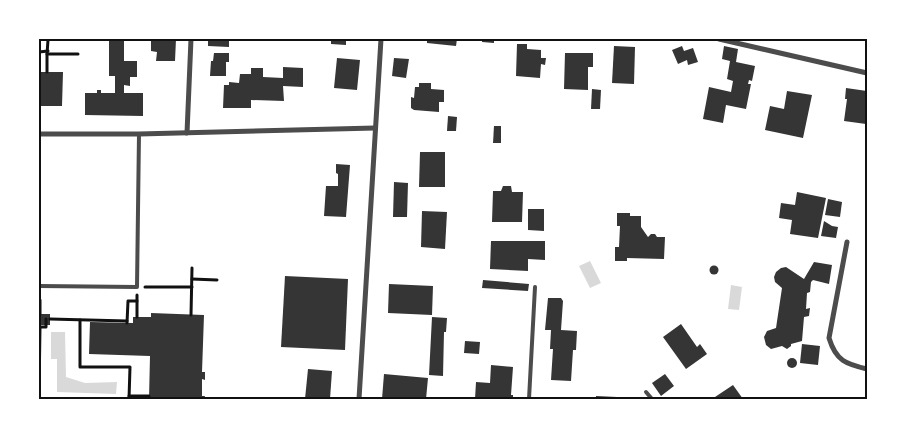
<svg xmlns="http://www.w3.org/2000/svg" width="906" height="438" viewBox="0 0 906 438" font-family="'IBM Plex Sans',sans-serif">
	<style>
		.water { fill: #d9d9d9 }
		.building { fill: #353535 }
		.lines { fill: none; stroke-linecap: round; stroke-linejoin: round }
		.path { stroke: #111; stroke-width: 3 }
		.service { stroke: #4c4c4c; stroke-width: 4 }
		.minor { stroke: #4c4c4c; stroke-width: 5 }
		.neatline { fill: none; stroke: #111; stroke-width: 2 }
	</style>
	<rect width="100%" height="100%" fill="#fff"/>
	<!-- water -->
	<g class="water">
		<path d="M590 261 601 283 590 288 579 266Z"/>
		<path d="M731 285 742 287 739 310 728 309Z"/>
		<path d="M51 332H65L66 377 85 383 117 382 116 394 57 392V359H51Z"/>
	</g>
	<!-- building -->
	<g class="building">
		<path d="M109 39H124V61H137V77H130V86L124 85V93H143V116L85 115V93H97V90H101V93H115V76H109Z"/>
		<path d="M151 39H176L175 61H156L157 52 151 51Z"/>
		<path d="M208 39H229V47L208 46Z"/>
		<path d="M331 39H346V45L331 44Z"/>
		<path d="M427 39H457L456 46 427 43Z"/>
		<path d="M482 39H494V43L482 42Z"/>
		<path d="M517 44H527V49L541 50V58H546L545 65 541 64 540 78 516 76Z"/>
		<path d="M614 46 635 47 634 84 612 83Z"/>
		<path d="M682 46 684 51 693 48 698 62 688 65 687 60 678 64 672 50Z"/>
		<path d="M724 46 738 49 736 62 755 66 752 81 749 80 748 84H751L746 109 726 105 723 123 703 119 709 87 731 92 733 81 727 79 730 61 722 59Z"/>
		<path d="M214 53H229V62H226V76H210L211 61H213Z"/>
		<path d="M565 53H593V67H588V90L564 89Z"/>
		<path d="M337 58 360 60 357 90 334 88Z"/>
		<path d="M394 58 409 59 406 78 392 76Z"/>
		<path d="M283 67 303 68V87L283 86 284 101 251 100V108H223L224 85H229V82L239 83 240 74H251V68H263V77L283 78Z"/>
		<path d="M39 72H63L62 106H39Z"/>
		<path d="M419 83H431V89L444 90V102H439V112L414 110 411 108V97L414 98 415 87H419Z"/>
		<path d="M846 88 867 91 866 124 844 121 847 99H845Z"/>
		<path d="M592 89 601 90 600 109H591Z"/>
		<path d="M787 91 812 95 803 138 765 130 770 106 784 109Z"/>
		<path d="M448 116 457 117 456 131H447Z"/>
		<path d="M494 126H501V143H493Z"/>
		<path d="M420 152H445V187H419Z"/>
		<path d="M336 164 350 165 346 217 324 216 326 186H338V174L336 173Z"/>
		<path d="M394 182 408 183 407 217H393Z"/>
		<path d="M503 186H511L512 192H523L522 222H492L493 191H501Z"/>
		<path d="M797 192 826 198 818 238 790 234 792 220 779 218 781 203 795 205Z"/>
		<path d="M828 199 842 202 840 217 825 215Z"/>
		<path d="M528 209H544V231L528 230Z"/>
		<path d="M422 211 447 212 445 249 421 247Z"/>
		<path d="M617 213H630V216H641V227L648 237 651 234H655L657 237H665L664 259 627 258V261H615V247H619L620 226H617Z"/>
		<path d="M824 221 832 226 838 227 836 238 821 236Z"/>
		<path d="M491 241H545V260L528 259V271L490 269Z"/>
		<path d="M814 262 832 265 829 284 813 280 811 282 810 292 807 293 806 309 810 308 809 316 804 317 802 341 791 344V346L787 349 782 346 771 349 766 345 764 337 767 331 776 328 782 288 775 282 774 277 776 272 781 268 786 267 804 279Z"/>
		<circle cx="714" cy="270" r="4.5"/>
		<path d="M285 276 348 279 345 350 281 347Z"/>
		<path d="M483 280 529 284 528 291 482 288Z"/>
		<path d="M389 284 433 286 432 315 388 313Z"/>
		<path d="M548 298H561L563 301 561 330 577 331 576 350H573L571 381 551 380 553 349H550L551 330H545Z"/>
		<path d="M151 313 204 315 202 372H205V380L202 379V396H205L204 399H149L150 356 89 354 90 322 133 323V317H151Z"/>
		<rect x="39" y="314" width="11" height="11"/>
		<path d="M432 317 447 318 446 332H444L443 376 429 375Z"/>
		<path d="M681 324 697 347 700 344 707 354 686 369 663 337Z"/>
		<path d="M465 341 480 342 479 354 464 353Z"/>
		<path d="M802 344 820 346 818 365 800 363Z"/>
		<circle cx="792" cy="363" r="5"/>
		<path d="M491 365 513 367 511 395H513V399H475L476 382 490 383Z"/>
		<path d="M308 369 332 371 330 399H305Z"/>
		<path d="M384 374 428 378 426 399H382Z"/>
		<path d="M665 374 674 386 661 396 652 383Z"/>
		<path d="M733 385 743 399H712Z"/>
		<path d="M596 396 617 397V399H596Z"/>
	</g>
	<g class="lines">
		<!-- path -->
		<g class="path">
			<path d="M48 40 47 54H78"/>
			<path d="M39 52 48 51"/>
			<path d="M47 72V54"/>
			<path d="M192 279 217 280"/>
			<path d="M145 287H192"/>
			<path d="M39 300H40V314"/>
			<path d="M191 315 192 268"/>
			<path d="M137 317V295"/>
			<path d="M50 319 127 321"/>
			<path d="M80 320V367H130L129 399"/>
			<path d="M127 323 128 301H137"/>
			<path d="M40 327H46V319"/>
			<path d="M39 392 40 327"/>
			<path d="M129 396H149"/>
		</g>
		<!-- service -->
		<g class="service">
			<path d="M39 286 137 287 139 134"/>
			<path d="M646 392 652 399"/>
			<path d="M529 399 535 287"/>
		</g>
		<!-- minor -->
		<g class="minor">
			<path d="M719 39 867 73"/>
			<path d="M187 133 191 39"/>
			<path d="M39 134H139L375 128"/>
			<path d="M847 242 829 338C836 361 846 364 867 369"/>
			<path d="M359 399 381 39"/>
		</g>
	</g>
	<!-- border -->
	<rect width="906" height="438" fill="none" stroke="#ffffff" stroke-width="80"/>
	<rect x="40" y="40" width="826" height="358" class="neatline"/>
</svg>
